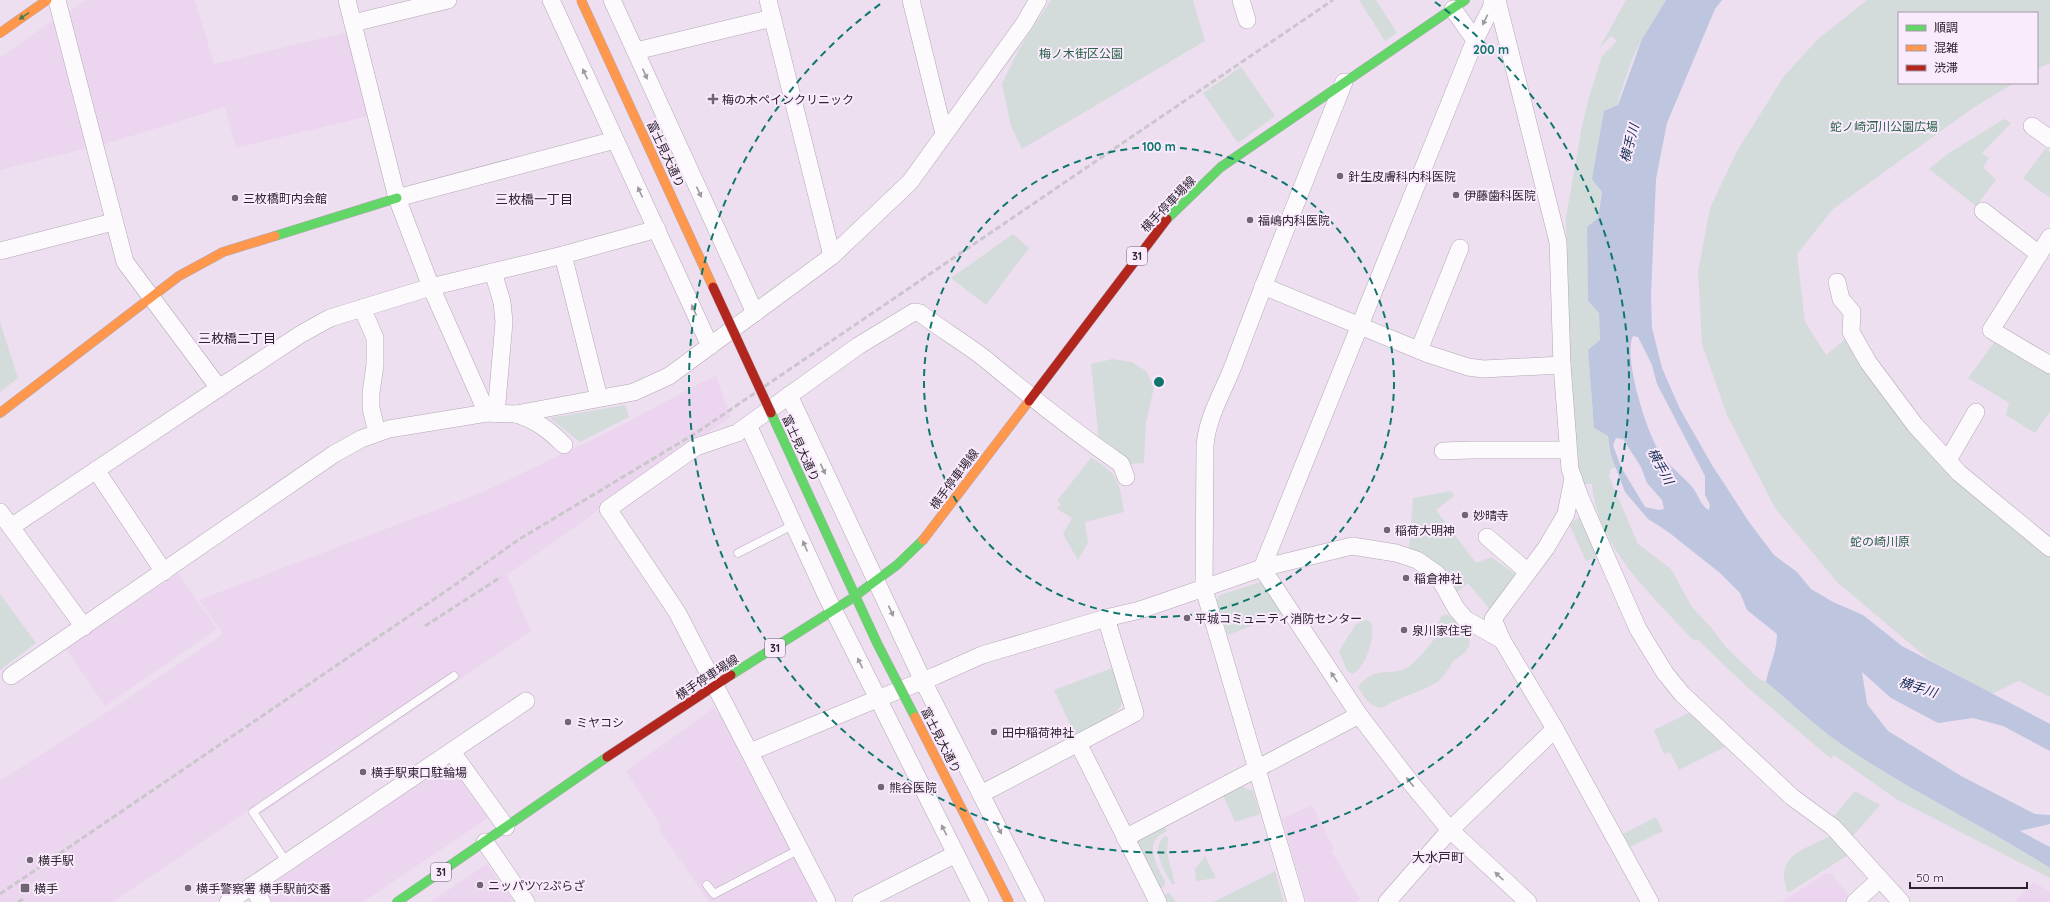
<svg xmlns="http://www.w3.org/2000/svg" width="2050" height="902" viewBox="0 0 2050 902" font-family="Quicksand,'Noto Sans JP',sans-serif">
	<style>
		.built { fill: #ebd5ef }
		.green { fill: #d3dcdb }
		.water { fill: #bdc6de; fill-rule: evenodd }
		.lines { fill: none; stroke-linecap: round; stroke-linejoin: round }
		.lane-casing { stroke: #b2a7b4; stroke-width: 9 }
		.street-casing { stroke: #b2a7b4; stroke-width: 18 }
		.fast-casing { stroke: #b2a7b4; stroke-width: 10 }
		.slow-casing { stroke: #b2a7b4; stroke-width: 10 }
		.jam-casing { stroke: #b2a7b4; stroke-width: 10 }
		.lane { stroke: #fcfafd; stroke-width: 8 }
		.street { stroke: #fcfafd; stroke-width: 17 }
		.fast { stroke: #63d668; stroke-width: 9 }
		.slow { stroke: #ff974d; stroke-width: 9 }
		.jam { stroke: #b3261e; stroke-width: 9 }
		.rail { stroke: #cac6cb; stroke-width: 3; stroke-dasharray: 6 3; stroke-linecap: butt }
		.fast-bridge-casing { stroke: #b2a7b4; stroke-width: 10; stroke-linecap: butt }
		.slow-bridge-casing { stroke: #b2a7b4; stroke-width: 10; stroke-linecap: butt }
		.jam-bridge-casing { stroke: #b2a7b4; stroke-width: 10; stroke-linecap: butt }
		.fast-bridge { stroke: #63d668; stroke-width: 9 }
		.slow-bridge { stroke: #ff974d; stroke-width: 9 }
		.jam-bridge { stroke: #b3261e; stroke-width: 9 }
		.oneway { fill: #487c4b }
		.oneway2 { fill: #9e99a0 }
		.ring { fill: none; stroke: #0f766e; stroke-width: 2; stroke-dasharray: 7 5 }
		.poi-dot { fill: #706572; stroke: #f9eafc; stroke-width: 1.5 }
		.labels { text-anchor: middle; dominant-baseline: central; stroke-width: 4; stroke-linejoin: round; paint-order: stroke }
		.shield { fill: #f9eafc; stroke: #6a5f6c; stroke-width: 1 }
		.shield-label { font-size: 11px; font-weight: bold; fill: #2c232e }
		.park-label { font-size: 12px; fill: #296349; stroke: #f9eafc }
		.poi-label { font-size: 12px; fill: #2c232e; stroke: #f9eafc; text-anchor: start }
		.street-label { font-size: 12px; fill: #2c232e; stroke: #f9eafc }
		.water-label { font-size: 13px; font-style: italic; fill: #10294e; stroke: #f9eafc }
		.neighbourhood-label { font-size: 13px; fill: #2c232e; stroke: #f9eafc }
		.centre { fill: #0f766e; stroke: #f9eafc; stroke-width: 2 }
		.ring-label { font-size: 12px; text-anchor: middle; font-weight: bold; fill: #0f766e; stroke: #f9eafc; stroke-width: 4; stroke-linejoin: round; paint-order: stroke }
	</style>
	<rect width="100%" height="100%" fill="#eddff0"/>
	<!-- built -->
	<g class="built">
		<path d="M85 0H195L214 64 348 32 368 116 236 148 225 107 102 145 68 13Z"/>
		<path d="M56 18 88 148 0 170V58Z"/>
		<path d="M716 375 730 417 507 575 531 631 261 814 255 806 113 902H0V781L115 707 223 634 199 600 483 492 608 432Z"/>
		<path d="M178 573 217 629 105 706 66 649Z"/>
		<path d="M714 708 726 723 817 902H709L658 828 661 826 626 771Z"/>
		<path d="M447 762 488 818 363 902H269L265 896 267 885Z"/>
		<path d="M1312 805 1334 849 1331 851 1360 899 1356 902H1306L1282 819Z"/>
		<path d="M487 864 514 902H430Z"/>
		<path d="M1831 873 1851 899 1847 902H1781L1825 874Z"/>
		<path d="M2034 882 2050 892V902H2014Z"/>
	</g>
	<!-- green -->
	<g class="green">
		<path d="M1051 0H1193L1205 41 1022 149 1011 126 1002 84 1019 49Z"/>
		<path d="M1359 0H1376L1397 33 1385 41Z"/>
		<path d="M1626 0H1666C1658 13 1649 26 1642 39 1614 93 1606 158 1598 218L1587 227 1588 301 1599 313 1600 341 1588 350 1594 428 1608 436 1616 468H1611L1609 476 1638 544 1671 569 1692 607 1710 626 1725 646 1758 678 1766 682C1792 703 1816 727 1844 746 1910 791 1983 825 2050 868V878L1896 799 1834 755 1831 759 1746 686 1698 640H1693C1651 594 1598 549 1592 484H1582L1569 412 1566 217 1582 126 1589 97 1602 56 1617 41 1611 36 1599 49Z"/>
		<path d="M1867 0H2050V63L2037 69V13H1899V83H2014L1973 108 1833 209 1797 254 1805 322 1826 355 1847 338 1973 492 2050 557V697L2019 681 1992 694 1927 658 1838 583 1775 508 1727 415 1702 344 1698 272 1710 208 1737 151 1784 76 1818 39Z"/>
		<path d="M1241 67 1275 116 1238 143 1203 93Z"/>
		<path d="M2004 119 2011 123 1982 153 1989 158 1983 167 1996 180 1976 206 1929 169 1949 153Z"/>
		<path d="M2046 148 2050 152V198L2023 178Z"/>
		<path d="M1013 234 1029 248 986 305 951 278Z"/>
		<path d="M0 322 18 378 0 392Z"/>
		<path d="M1996 340 2050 372V412L2035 433 2006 415 2009 403 1968 378Z"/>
		<path d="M1112 359 1132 362 1146 371 1154 387 1146 423 1144 463 1129 464 1099 441 1091 364Z"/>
		<path d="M625 405 629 417 580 442 550 418Z"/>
		<path d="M1091 458C1118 472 1120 484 1124 512L1085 522 1088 543 1078 560 1063 534 1072 518 1057 509 1061 504 1057 501Z"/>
		<path d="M1451 491 1454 496 1436 510 1476 563 1491 557 1519 577 1492 612 1468 583 1455 594 1409 551 1413 498Z"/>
		<path d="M1583 515 1600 556 1586 561 1569 524Z"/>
		<path d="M1261 582 1266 584 1284 613 1228 635 1216 601 1220 595Z"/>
		<path d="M0 594 36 643 0 670Z"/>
		<path d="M1446 614C1459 621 1479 638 1465 652 1462 656 1456 658 1453 662 1448 669 1443 679 1436 683 1418 693 1399 697 1382 708 1369 706 1365 698 1358 687 1376 663 1394 679 1411 665 1419 659 1432 642 1438 634L1437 627 1441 616Z"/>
		<path d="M1365 620 1370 621C1377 635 1366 666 1353 674L1347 671 1339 651 1356 624Z"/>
		<path d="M1112 668C1115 678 1121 689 1122 698 1125 714 1088 729 1076 737L1054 690Z"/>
		<path d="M1689 713 1725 747 1679 770 1670 752 1664 754 1654 730Z"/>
		<path d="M1241 786 1253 791 1260 814 1235 822 1223 795Z"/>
		<path d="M1855 791 1880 805 1850 839 1830 821Z"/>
		<path d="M1656 817 1663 831 1630 847 1623 834Z"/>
		<path d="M1163 824 1167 831C1142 842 1156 863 1165 881L1164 887 1160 888 1138 851V839Z"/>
		<path d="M1165 836 1168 837 1167 853 1175 884H1172C1165 871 1149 847 1165 836Z"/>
		<path d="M1830 836 1848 855 1788 893C1773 856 1803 850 1830 836Z"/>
		<path d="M1205 856 1216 878 1196 881 1195 869Z"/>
		<path d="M1275 871 1284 902H1213Z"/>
		<path d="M1169 892 1175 901 1176 902H1163V896Z"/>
	</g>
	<!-- water -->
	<path class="water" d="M1666 0H1722L1715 9 1667 123 1656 179 1651 296 1652 328 1662 368 1680 409 1712 465 1749 522 1774 555 1797 572 1811 589 1833 602 1863 615 1902 646 2050 724V751L2003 726 1973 718 1938 723 1891 698 1862 672 1867 704 1888 731 1963 777 2035 814 2050 815V824L2020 831 2050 847V868C1983 825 1910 791 1844 746 1816 727 1792 703 1766 682 1769 666 1777 651 1777 634L1747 610 1740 593 1720 573 1667 531 1648 519 1625 492 1611 455 1608 436 1594 428 1588 350 1600 340 1599 313 1588 301 1587 227 1598 218 1602 192 1592 179 1604 111 1618 105 1642 39ZM1633 336 1638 337 1652 365 1657 384 1705 476V495L1710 505 1709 510C1700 505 1699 496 1693 488 1684 477 1674 470 1665 460 1649 443 1622 356 1633 336ZM1616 438 1623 439 1641 467 1647 483 1662 500 1664 509 1659 510 1645 507 1621 467 1613 445Z"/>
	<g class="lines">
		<defs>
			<g id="lane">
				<path d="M738 553 795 524"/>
				<path d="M287 863 253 812 454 676"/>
				<path d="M707 885 714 894 800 849"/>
			</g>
			<g id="street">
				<path d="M347 0 397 198 431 287 487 413"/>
				<path d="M551 0 710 346"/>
				<path d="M612 0 755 313"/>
				<path d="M768 0 832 256"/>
				<path d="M911 0 944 134"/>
				<path d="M1241 0 1247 20"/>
				<path d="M1497 0 1558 242 1562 365 1570 469 1580 497 1638 629 1665 673 1682 694 1792 797 1833 827 1901 902"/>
				<path d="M353 23 448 0"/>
				<path d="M1475 40 1492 6V0"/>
				<path d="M636 51 772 18"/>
				<path d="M2032 126 2050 139"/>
				<path d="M397 198 615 140"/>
				<path d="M1983 211 2039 254"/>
				<path d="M2050 237 1991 330 2050 365"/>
				<path d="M0 251 113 222"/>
				<path d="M563 255 599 398"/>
				<path d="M493 272 502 302 504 322 496 414"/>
				<path d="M1837 282 1841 299 1852 312 1851 332 1868 362 1915 425 1959 473 2050 548"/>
				<path d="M1263 286 1428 354 1468 367 1483 369 1562 365"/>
				<path d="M362 308 375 338V365L371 393V408L377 433"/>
				<path d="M1419 350 1460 248"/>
				<path d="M219 388 301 334 330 318 431 287 563 255 657 229"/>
				<path d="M789 395 923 681 1036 902"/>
				<path d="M516 414C537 421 548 429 564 445"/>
				<path d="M748 425 827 597 980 902"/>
				<path d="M1443 451 1471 450H1568"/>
				<path d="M1948 460 1976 412"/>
				<path d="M96 470 164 572"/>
				<path d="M1573 478 1566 514 1546 548 1493 619 1502 640 1555 729 1650 902"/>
				<path d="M0 512 84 627"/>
				<path d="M11 527 219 388 125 262 57 0"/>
				<path d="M1487 537 1528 572"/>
				<path d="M1262 568 1475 40 1453 9"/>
				<path d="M1262 568 1359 715 1411 783 1450 830 1528 902"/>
				<path d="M11 676 334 454 361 439 389 429 487 413 516 414 634 392 669 376 832 256 910 182 1024 24 1038 0"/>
				<path d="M1078 743 1158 902"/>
				<path d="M452 752 506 827"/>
				<path d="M750 752 877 699 935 676 982 655 1106 618 1140 610 1262 568 1352 546 1396 553 1417 560 1437 574 1456 608 1465 619 1502 640"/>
				<path d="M981 794 1135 713 1106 618"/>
				<path d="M1125 838 1359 715"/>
				<path d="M485 842 526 902"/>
				<path d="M251 886 262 902"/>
				<path d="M228 902 526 701"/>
				<path d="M827 902 677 612 608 509 696 447 737 433 858 346 914 312 920 313C942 330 967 344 989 362 1032 398 1075 432 1121 464L1126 477"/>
				<path d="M861 902 956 854"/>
				<path d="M1296 902 1204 589 1205 446C1207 416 1225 389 1235 361 1270 267 1307 175 1344 82"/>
				<path d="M1387 902 1450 830 1555 729"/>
				<path d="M1855 902 1880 879"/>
			</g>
			<g id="fast">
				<path d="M1167 219 1221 167 1465 0"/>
				<path d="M275 236 397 198"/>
				<path d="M731 675 851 599 897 565 923 540"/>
				<path d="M397 902 607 757"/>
			</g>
			<g id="slow">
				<path d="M0 33 47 0"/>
				<path d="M0 413 179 276 223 252 275 236"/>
				<path d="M923 540 1029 401"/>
			</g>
			<g id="jam">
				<path d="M1029 401 1167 219"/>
				<path d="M607 757 731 675"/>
			</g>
		</defs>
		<!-- lane casing -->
		<use href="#lane" class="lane-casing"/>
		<!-- street casing -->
		<use href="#street" class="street-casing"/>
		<!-- fast casing -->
		<use href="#fast" class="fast-casing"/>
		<!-- slow casing -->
		<use href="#slow" class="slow-casing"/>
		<!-- jam casing -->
		<use href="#jam" class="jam-casing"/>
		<!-- lane -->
		<use href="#lane" class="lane"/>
		<!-- street -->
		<use href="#street" class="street"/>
		<!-- fast -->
		<use href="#fast" class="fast"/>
		<!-- slow -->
		<use href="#slow" class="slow"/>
		<!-- jam -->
		<use href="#jam" class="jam"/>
		<!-- rail -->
		<g class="rail">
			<path d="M425 626 501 577"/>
			<path d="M0 894 452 587 518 540 696 433 1333 0"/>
			<path d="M18 902 23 899"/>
		</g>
		<defs>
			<path id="fast-bridge" d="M771 413 877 643 915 717"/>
			<g id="slow-bridge">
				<path d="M581 0 713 287"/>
				<path d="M915 717 1009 902"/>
			</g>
			<path id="jam-bridge" d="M713 287 771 413"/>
		</defs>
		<!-- fast-bridge casing -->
		<use href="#fast-bridge" class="fast-bridge-casing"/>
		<!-- slow-bridge casing -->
		<use href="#slow-bridge" class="slow-bridge-casing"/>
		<!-- jam-bridge casing -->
		<use href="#jam-bridge" class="jam-bridge-casing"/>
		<!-- fast-bridge -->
		<use href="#fast-bridge" class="fast-bridge"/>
		<!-- slow-bridge -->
		<use href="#slow-bridge" class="slow-bridge"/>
		<!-- jam-bridge -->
		<use href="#jam-bridge" class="jam-bridge"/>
	</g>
	<!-- one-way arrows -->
	<defs><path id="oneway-solid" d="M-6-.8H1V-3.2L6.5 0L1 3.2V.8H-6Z"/></defs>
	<use class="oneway" href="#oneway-solid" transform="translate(24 16) rotate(146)"/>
	<g class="oneway2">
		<use href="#oneway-solid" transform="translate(1485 20) rotate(116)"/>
		<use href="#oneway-solid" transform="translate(585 74) rotate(-115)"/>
		<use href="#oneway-solid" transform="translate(645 74) rotate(66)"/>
		<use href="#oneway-solid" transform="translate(640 192) rotate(-115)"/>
		<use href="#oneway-solid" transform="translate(699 192) rotate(65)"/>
		<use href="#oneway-solid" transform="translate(694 310) rotate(-114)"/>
		<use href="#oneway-solid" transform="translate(823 469) rotate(65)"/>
		<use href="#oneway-solid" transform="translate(805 546) rotate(-114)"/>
		<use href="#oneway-solid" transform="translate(891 611) rotate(65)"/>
		<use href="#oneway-solid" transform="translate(860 663) rotate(-116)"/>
		<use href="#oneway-solid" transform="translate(1334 677) rotate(-124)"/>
		<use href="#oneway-solid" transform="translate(1410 782) rotate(-128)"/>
		<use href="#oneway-solid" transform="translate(999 829) rotate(63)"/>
		<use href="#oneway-solid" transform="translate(944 830) rotate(-117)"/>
		<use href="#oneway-solid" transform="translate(1499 876) rotate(-137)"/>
	</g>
	<!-- distance rings -->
	<g class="ring">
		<circle cx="1159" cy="382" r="235"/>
		<path d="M1435 2A470 470 0 1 1 883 2"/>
	</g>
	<!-- markers -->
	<g class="poi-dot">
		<path d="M711 93h4v4h4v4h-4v4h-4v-4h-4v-4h4z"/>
		<circle cx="1340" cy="176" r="4"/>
		<circle cx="1456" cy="195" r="4"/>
		<circle cx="235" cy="198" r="4"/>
		<circle cx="1250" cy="220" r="4"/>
		<circle cx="1465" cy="515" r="4"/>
		<circle cx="1387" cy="530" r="4"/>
		<circle cx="1406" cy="578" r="4"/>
		<circle cx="1187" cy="618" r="4"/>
		<circle cx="1404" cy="630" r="4"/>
		<circle cx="568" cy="722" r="4"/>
		<circle cx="994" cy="732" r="4"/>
		<circle cx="363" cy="772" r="4"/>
		<circle cx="881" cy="787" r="4"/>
		<circle cx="30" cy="860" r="4"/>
		<circle cx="480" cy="885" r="4"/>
		<rect x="20" y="883" width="10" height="10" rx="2"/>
		<circle cx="188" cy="888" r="4"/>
	</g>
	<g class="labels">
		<!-- shield labels -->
		<g class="shield">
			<rect x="1127" y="247" width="20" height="18" rx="3"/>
			<rect x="765" y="639" width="20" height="18" rx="3"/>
			<rect x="431" y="863" width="20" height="18" rx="3"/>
		</g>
		<g class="shield-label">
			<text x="1137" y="256">31</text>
			<text x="775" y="648">31</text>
			<text x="441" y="872">31</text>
		</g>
		<!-- park labels -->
		<g class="park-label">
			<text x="1081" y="53">梅ノ木街区公園</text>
			<text x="1884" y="126">蛇ノ崎河川公園広場</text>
			<text x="1880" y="541">蛇の崎川原</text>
		</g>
		<!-- poi labels -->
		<g class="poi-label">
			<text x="722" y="99">梅の木ペインクリニック</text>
			<text x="1348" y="176">針生皮膚科内科医院</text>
			<text x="1464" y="195">伊藤歯科医院</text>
			<text x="243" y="198">三枚橋町内会館</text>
			<text x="1258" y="220">福嶋内科医院</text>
			<text x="1473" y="515">妙晴寺</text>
			<text x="1395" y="530">稲荷大明神</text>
			<text x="1414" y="578">稲倉神社</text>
			<text x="1195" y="618">平城コミュニティ消防センター</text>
			<text x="1412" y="630">泉川家住宅</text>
			<text x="576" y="722">ミヤコシ</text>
			<text x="1002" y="732">田中稲荷神社</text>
			<text x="371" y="772">横手駅東口駐輪場</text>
			<text x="889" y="787">熊谷医院</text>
			<text x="38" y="860">横手駅</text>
			<text x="488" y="885">ニッパツY2ぷらざ</text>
			<text x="34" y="888">横手</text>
			<text x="196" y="888">横手警察署 横手駅前交番</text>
		</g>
		<!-- street labels -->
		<g class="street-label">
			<text transform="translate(666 154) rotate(65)">富士見大通り</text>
			<text transform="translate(1168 204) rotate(-46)">横手停車場線</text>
			<text transform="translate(801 448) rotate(65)">富士見大通り</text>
			<text transform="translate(954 479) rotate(-53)">横手停車場線</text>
			<text transform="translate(707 677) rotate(-33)">横手停車場線</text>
			<text transform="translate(941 740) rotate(63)">富士見大通り</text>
		</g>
		<!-- water labels -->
		<g class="water-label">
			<text transform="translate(1629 143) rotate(-75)">横手川</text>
			<text transform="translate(1661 466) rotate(62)">横手川</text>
			<text transform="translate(1918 687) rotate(18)">横手川</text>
		</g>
		<!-- neighbourhood labels -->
		<g class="neighbourhood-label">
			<text x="534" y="199">三枚橋一丁目</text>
			<text x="237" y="338">三枚橋二丁目</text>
			<text x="1438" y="857">大水戸町</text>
		</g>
	</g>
	<circle cx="1159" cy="382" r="6" class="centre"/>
	<g class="ring-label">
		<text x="1491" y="54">200 m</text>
		<text x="1159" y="151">100 m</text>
	</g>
	<!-- legend -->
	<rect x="1898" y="12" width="140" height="72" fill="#f9eafc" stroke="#a79aaa"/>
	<rect x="1906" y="25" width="20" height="6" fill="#63d668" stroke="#a79aaa"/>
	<text x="1934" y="32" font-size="12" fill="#2c232e">順調</text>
	<rect x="1906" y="45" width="20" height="6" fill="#ff974d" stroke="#a79aaa"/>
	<text x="1934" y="52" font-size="12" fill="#2c232e">混雑</text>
	<rect x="1906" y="65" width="20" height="6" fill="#b3261e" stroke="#a79aaa"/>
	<text x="1934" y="72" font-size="12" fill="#2c232e">渋滞</text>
	<!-- scale -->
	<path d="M1910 882v6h117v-6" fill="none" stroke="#2c232e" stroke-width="2"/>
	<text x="1916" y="882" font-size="12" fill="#2c232e" stroke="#f9eafc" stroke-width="3" paint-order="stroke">50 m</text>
</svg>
